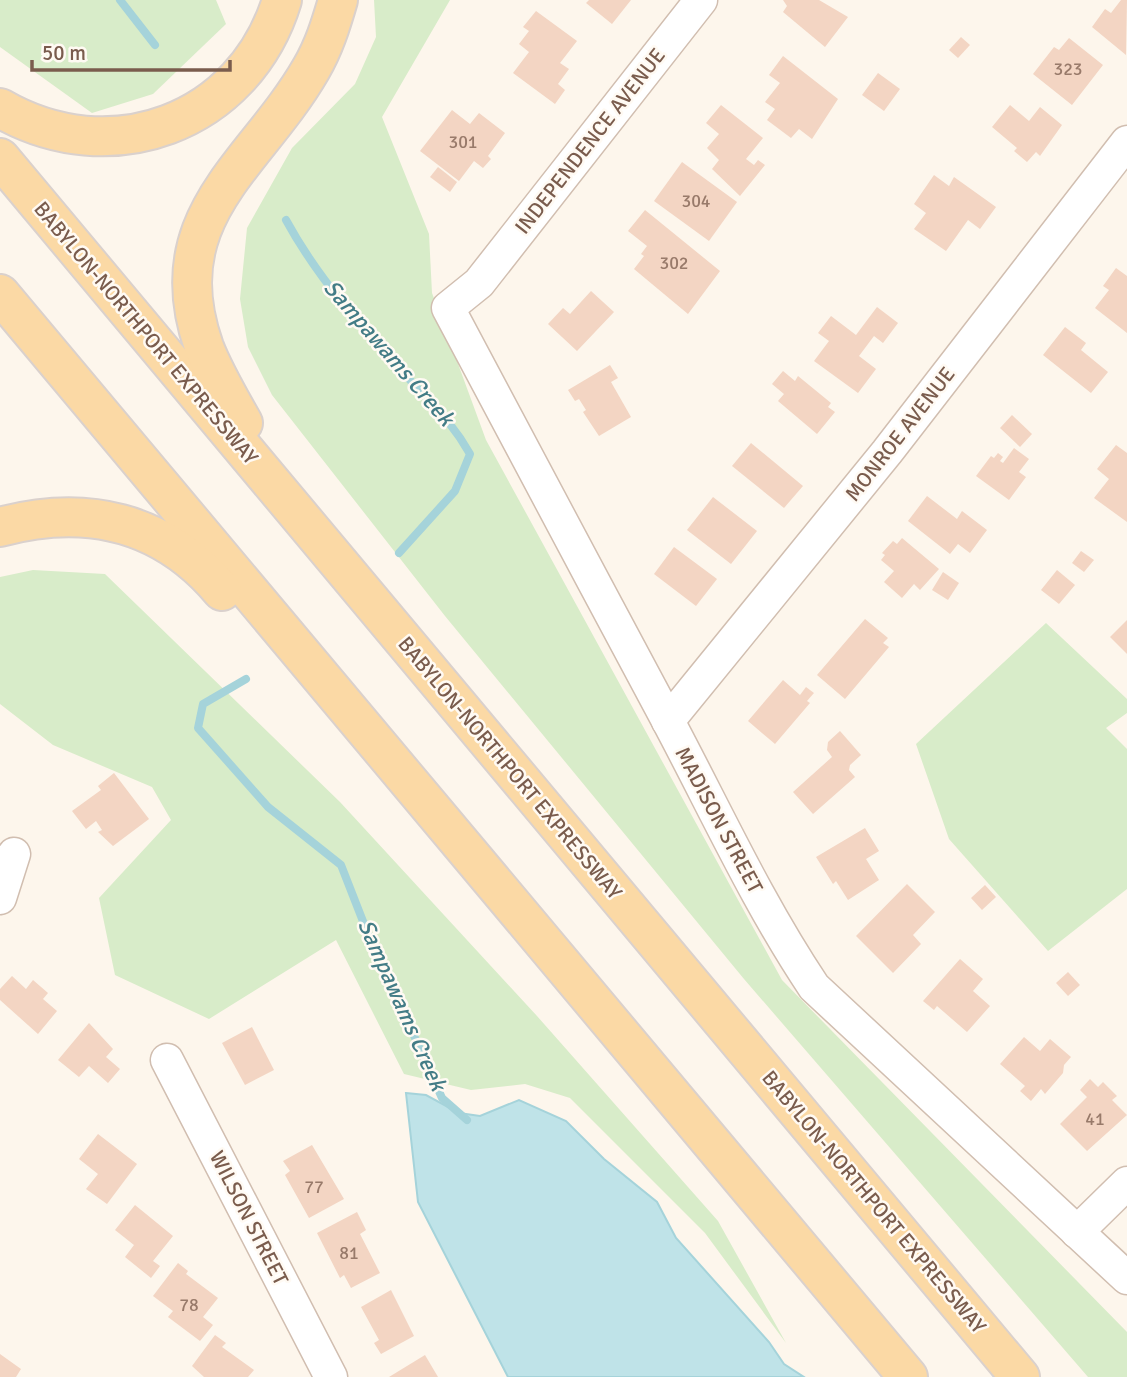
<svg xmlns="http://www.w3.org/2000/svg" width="1127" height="1377" viewBox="0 0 1127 1377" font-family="Signika,sans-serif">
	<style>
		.green { fill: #d8ecc9 }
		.water { fill: #bfe3e8; stroke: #a5d3da; stroke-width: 2 }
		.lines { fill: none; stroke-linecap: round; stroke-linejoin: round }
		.stream { stroke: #a5d3da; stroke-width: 8 }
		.building { fill: #f3d5c3 }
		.minor-casing { stroke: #d1beb0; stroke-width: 35 }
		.primary-casing { stroke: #dad1cd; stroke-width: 42 }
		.minor { stroke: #fff; stroke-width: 32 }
		.primary { stroke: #fbd9a5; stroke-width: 38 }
		.labels { text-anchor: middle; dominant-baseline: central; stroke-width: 5; stroke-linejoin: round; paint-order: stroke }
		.number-label { font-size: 18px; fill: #987a6a }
		.street-label { font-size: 21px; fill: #7a5c4d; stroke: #fffaf3 }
		.water-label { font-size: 23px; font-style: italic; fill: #437c86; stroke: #fffaf3 }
	</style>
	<rect width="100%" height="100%" fill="#fdf6ec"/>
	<!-- green -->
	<g class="green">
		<path d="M0 0H216L226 24 153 94 92 113 0 47Z"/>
		<path d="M374 0H450L382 117 429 234 432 293 486 440 782 980 1127 1332V1377H1088L744 979 445 616 272 395 248 347 240 299 247 228 292 148 355 84 376 37Z"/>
		<path d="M33 570 105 574 340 802 537 1016 718 1221 786 1343 705 1233 570 1098 525 1084 471 1090 404 1074 336 940 209 1019 115 975 99 898 171 820 152 787 53 745 0 704V577Z"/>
		<path d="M1046 623 1127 699V713L1106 728 1127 749V889L1048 951 949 839 916 744Z"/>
	</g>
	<!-- water -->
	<path class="water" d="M406 1093 426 1095 459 1113 480 1116 519 1100 566 1121 604 1159 657 1202 676 1238 769 1342 784 1364 804 1377H508L418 1202Z"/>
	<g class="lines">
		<!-- stream -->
		<g class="stream">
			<path d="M120 0 155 45"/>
			<path d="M286 220C318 279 365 331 410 380 434 407 452 422 470 454L455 491 399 553"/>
			<path d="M246 679 203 704 198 728 268 807 341 865 366 929 442 1098 467 1120"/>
		</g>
	</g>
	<!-- building -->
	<g class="building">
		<path d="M589 0H631L612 24 586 3Z"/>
		<path d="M783 0H819L848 17 825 47 783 12 787 6Z"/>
		<path d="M1121 0H1127L1126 55 1092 27 1105 9 1111 13Z"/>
		<path d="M536 11 577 41 560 63 569 69 558 84 565 90 555 104 513 73 529 52 519 44 529 31 523 27Z"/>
		<path d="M961 37 970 45 958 58 949 50Z"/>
		<path d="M1069 38 1103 65 1072 105 1033 74 1054 47 1059 50Z"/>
		<path d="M783 56 838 99 812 139 799 129 791 138 767 120 775 109 765 102 780 83 769 75Z"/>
		<path d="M878 73 900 89 884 111 862 95Z"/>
		<path d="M721 105 763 138 746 159 754 165 758 160 765 165 740 196 712 169 719 160 707 148 719 134 706 123Z"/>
		<path d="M1010 105 1029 121 1040 107 1062 125 1040 156 1036 152 1027 162 1014 151 1017 148 992 127Z"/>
		<path d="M452 110 470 124 479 113 505 133 488 156 491 159 483 168 474 161 459 181 420 151Z"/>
		<path d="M682 162 737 202 709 241 654 201Z"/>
		<path d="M438 167 457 182 450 192 430 177Z"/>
		<path d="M934 175 949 186 954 177 996 207 980 229 968 220 946 251 914 229 926 213 914 204Z"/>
		<path d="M645 210 720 271 688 314 634 269 644 256 641 254 647 246 628 231Z"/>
		<path d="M1116 268 1127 276V333L1095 308 1109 290 1103 286Z"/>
		<path d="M591 291 614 312 577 351 548 324 563 308 570 314Z"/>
		<path d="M877 307 898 323 883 343 874 336 859 356 876 369 858 393 814 361 829 341 818 333 831 316 856 335Z"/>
		<path d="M1065 327 1086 343 1081 350 1108 372 1091 393 1043 355Z"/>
		<path d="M610 365 618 378 611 382 631 417 599 436 583 412 586 410 579 399 575 401 568 390Z"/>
		<path d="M783 371 795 381 798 376 831 403 828 407 835 412 817 434 778 401 784 394 772 384Z"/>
		<path d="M1012 415 1032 434 1020 447 1000 428Z"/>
		<path d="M751 443 803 486 784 508 732 466Z"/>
		<path d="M1116 445 1127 453V522L1094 498 1109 479 1097 469Z"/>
		<path d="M1014 448 1029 459 1019 472 1026 477 1009 500 976 476 991 456 994 458 998 453 1003 457 1000 461 1003 463Z"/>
		<path d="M927 496 957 519 962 511 987 530 970 553 958 544 950 554 908 521Z"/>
		<path d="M713 497 757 531 731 564 687 530Z"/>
		<path d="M902 538 939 569 920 590 914 584 902 598 884 582 894 571 881 560 885 555 882 553 893 541 897 544Z"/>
		<path d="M674 547 717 579 696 606 654 574Z"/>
		<path d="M1081 551 1094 560 1084 572 1072 563Z"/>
		<path d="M1057 570 1075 585 1059 604 1041 590Z"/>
		<path d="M943 572 959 583 948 600 932 590Z"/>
		<path d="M865 619 888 638 883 643 889 647 845 699 817 675Z"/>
		<path d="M1127 620V654L1110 637Z"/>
		<path d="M783 680 800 695 806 687 814 693 807 701 810 703 775 744 748 721Z"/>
		<path d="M840 731 861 755 850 765 849 770 855 777 813 814 793 792 832 757 827 750 828 742Z"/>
		<path d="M114 773 149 819 113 846 98 832 102 830 96 821 86 829 72 811 101 790 98 786Z"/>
		<path d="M865 828 879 851 866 859 879 880 848 900 836 881 833 884 816 857Z"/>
		<path d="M907 884 935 912 913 935 921 944 893 973 856 936Z"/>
		<path d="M985 885 996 897 982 910 971 898Z"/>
		<path d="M960 959 983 979 973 991 990 1006 967 1032 937 1006 934 1010 923 1001Z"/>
		<path d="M1068 972 1080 985 1068 996 1056 983Z"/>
		<path d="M12 976 26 989 33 980 48 993 43 999 57 1011 38 1034 0 1000V989Z"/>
		<path d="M89 1023 113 1049 106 1057 120 1069 108 1083 89 1066 79 1077 58 1060Z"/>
		<path d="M252 1027 274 1070 245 1085 222 1043Z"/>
		<path d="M1024 1037 1040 1051 1050 1039 1071 1057 1064 1065 1063 1073 1045 1094 1041 1089 1031 1101 1020 1091 1025 1086 1000 1064Z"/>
		<path d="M1090 1079 1098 1087 1103 1082 1117 1096 1112 1100 1127 1115 1087 1151 1060 1124 1087 1097 1080 1090Z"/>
		<path d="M98 1134 137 1164 107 1204 86 1189 98 1174 79 1159Z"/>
		<path d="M312 1145 344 1199 309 1218 285 1175 290 1171 283 1161Z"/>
		<path d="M135 1205 173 1236 153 1261 160 1266 151 1278 125 1257 134 1245 115 1230Z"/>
		<path d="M357 1212 366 1230 360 1234 380 1273 351 1288 344 1275 340 1278 317 1233Z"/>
		<path d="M178 1263 188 1271 186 1274 218 1298 203 1317 213 1325 200 1341 168 1317 173 1311 153 1296Z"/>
		<path d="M391 1290 414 1336 381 1354 374 1343 379 1340 361 1307Z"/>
		<path d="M215 1335 226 1343 222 1347 254 1370 248 1377H204L192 1366Z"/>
		<path d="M0 1354 21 1369 16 1377H0Z"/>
		<path d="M425 1355 438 1377H389Z"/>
	</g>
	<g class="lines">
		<defs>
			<g id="minor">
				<path d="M701 0 479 283 448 308C520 445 594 582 667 719 715 809 757 902 814 987L1127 1278"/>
				<path d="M668 721 887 452 1127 142"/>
				<path d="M0 898 14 854"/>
				<path d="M167 1060 331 1377"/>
				<path d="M1077 1232 1127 1183"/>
			</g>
			<g id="primary">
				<path d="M0 108C110 172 244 124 282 0"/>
				<path d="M0 158 1020 1377"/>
				<path d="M0 294 908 1377"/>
				<path d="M243 423C229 398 214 373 204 347 158 216 255 166 311 69 324 47 331 24 338 0"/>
				<path d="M0 527C86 504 163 521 222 591"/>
			</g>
		</defs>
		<!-- minor casing -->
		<use href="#minor" class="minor-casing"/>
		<!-- primary casing -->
		<use href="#primary" class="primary-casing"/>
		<!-- minor -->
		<use href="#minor" class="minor"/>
		<!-- primary -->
		<use href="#primary" class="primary"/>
	</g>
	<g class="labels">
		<!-- number labels -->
		<g class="number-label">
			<text x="1068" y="69">323</text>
			<text x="463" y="142">301</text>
			<text x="696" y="201">304</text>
			<text x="674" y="263">302</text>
			<text x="1095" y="1119">41</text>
			<text x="314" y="1187">77</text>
			<text x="349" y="1253">81</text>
			<text x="189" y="1305">78</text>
		</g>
		<!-- street labels -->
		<g class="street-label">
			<text transform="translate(590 141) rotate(-52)">INDEPENDENCE AVENUE</text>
			<text transform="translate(146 333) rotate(50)">BABYLON-NORTHPORT EXPRESSWAY</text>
			<text transform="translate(900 434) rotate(-52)">MONROE AVENUE</text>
			<text transform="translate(510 768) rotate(50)">BABYLON-NORTHPORT EXPRESSWAY</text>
			<text transform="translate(719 820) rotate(62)">MADISON STREET</text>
			<text transform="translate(874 1202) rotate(50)">BABYLON-NORTHPORT EXPRESSWAY</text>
			<text transform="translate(249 1218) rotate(63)">WILSON STREET</text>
		</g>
		<!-- water labels -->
		<g class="water-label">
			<text transform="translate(389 353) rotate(49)">Sampawams Creek</text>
			<text transform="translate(402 1005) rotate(66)">Sampawams Creek</text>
		</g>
	</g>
	<!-- scale -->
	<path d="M32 60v10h198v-10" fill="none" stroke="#7a5c4d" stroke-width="3.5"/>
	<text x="42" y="60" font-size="21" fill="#7a5c4d" stroke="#fffaf3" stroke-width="5" paint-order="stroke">50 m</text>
</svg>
